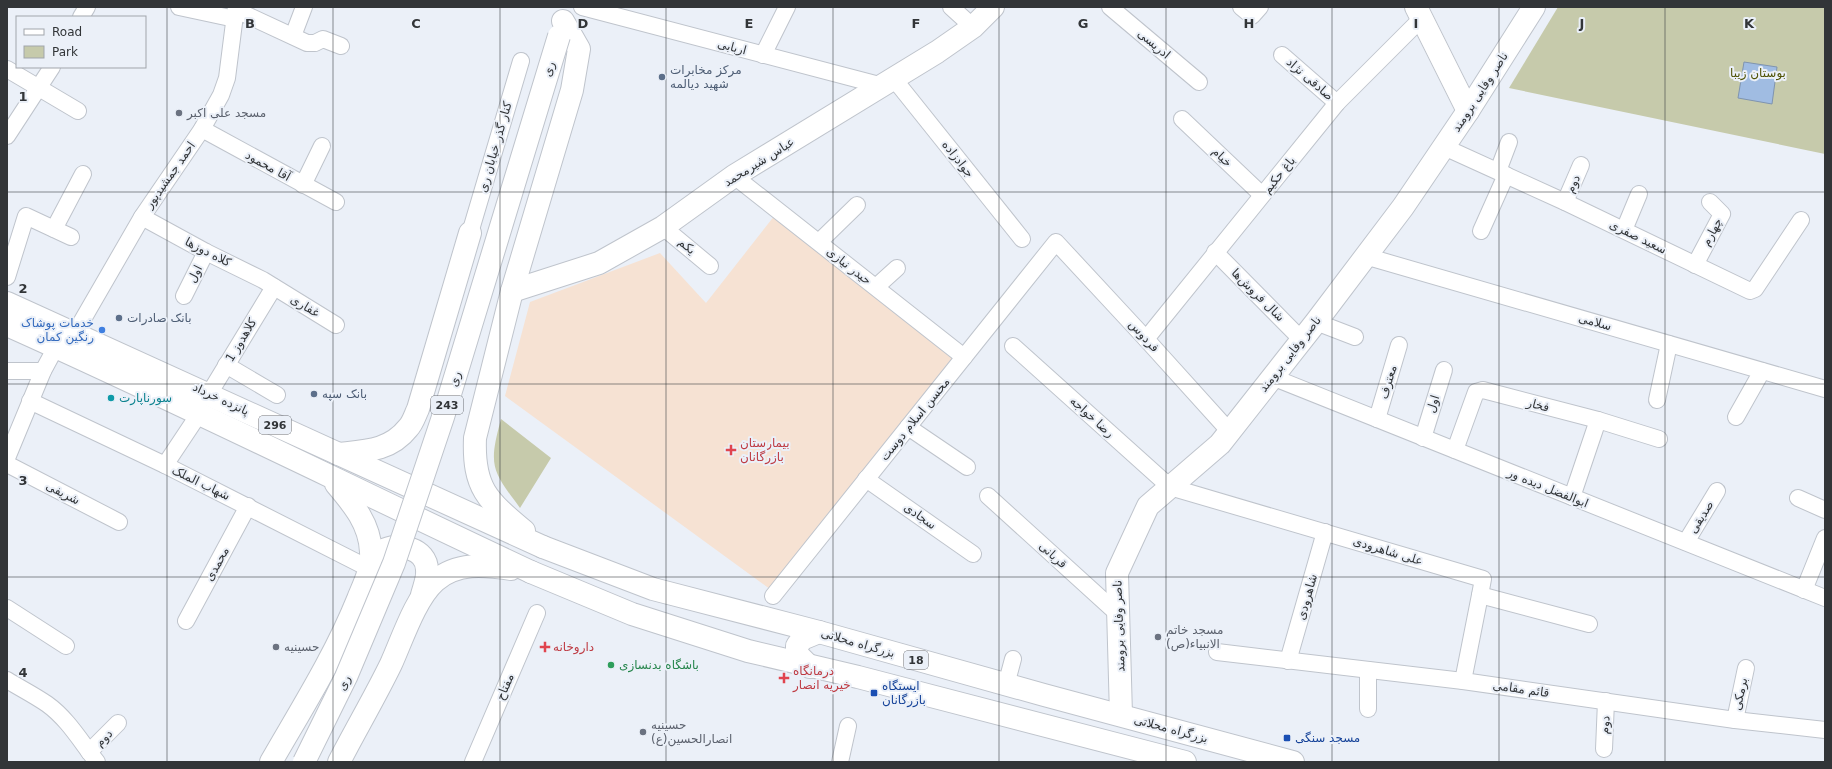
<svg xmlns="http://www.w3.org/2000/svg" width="1832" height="769" viewBox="0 0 1832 769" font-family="'DejaVu Sans',Vazirmatn,sans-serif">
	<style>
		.medical { fill: #f6e2d3 }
		.green { fill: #c6caab }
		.water { fill: #a0bce2; stroke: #7f94af }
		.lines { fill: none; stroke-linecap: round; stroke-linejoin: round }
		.street-casing { stroke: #bfc4cc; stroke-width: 18 }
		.secondary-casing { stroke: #bfc4cc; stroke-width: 24 }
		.primary-casing { stroke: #bfc4cc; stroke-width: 24 }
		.highway-casing { stroke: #bfc4cc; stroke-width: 24 }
		.street { stroke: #fff; stroke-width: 16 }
		.secondary { stroke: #fff; stroke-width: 22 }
		.primary { stroke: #fff; stroke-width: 22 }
		.highway { stroke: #fff; stroke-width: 22 }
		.primary-bridge-casing { stroke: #bfc4cc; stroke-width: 24; stroke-linecap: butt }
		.primary-bridge { stroke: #fff; stroke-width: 22 }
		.grid { fill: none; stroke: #323538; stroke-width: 1; stroke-opacity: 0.55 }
		.service-dot { fill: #5c6f8a; stroke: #ebf0f8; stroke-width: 1.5 }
		.worship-dot { fill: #6b7280; stroke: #ebf0f8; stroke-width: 1.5 }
		.shop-dot { fill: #3f7fe0; stroke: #ebf0f8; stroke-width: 1.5 }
		.culture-dot { fill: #0f9aa8; stroke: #ebf0f8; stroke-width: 1.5 }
		.health-dot { fill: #e0444e; stroke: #ebf0f8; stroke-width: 1.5 }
		.leisure-dot { fill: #2e9e5b; stroke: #ebf0f8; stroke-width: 1.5 }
		.transit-dot { fill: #1a4fb4; stroke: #ebf0f8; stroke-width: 1.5 }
		.labels { text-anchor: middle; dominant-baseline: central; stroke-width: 4; stroke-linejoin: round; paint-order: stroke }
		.shield { fill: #ebf0f8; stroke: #6a6d72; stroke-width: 1 }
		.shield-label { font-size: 11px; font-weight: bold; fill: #323538 }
		.street-label { font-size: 12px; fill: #323538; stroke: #ebf0f8 }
		.service-label { font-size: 12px; fill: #4e5e75; stroke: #ebf0f8; text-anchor: start }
		.park-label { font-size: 12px; fill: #4f5306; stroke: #ebf0f8 }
		.worship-label { font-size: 12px; fill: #5b616d; stroke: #ebf0f8; text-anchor: start }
		.shop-label { font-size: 12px; fill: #366cbe; stroke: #ebf0f8; text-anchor: end }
		.culture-label { font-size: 12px; fill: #0d838f; stroke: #ebf0f8; text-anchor: start }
		.health-label { font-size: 12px; fill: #be3a42; stroke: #ebf0f8; text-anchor: start }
		.leisure-label { font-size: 12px; fill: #27864d; stroke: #ebf0f8; text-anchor: start }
		.transit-label { font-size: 12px; fill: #164399; stroke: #ebf0f8; text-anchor: start }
		.grid-label { font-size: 13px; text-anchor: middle; font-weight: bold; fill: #323538; stroke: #ebf0f8; stroke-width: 4; stroke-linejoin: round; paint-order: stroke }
	</style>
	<rect width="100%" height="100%" fill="#ebf0f8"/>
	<!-- medical -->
	<path class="medical" d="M775 215 956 355 774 592 505 396 530 302 660 253 706 303Z"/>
	<!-- green -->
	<g class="green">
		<path d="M1558 7H1825V154L1509 88Z"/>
		<path d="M501 419 551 458 520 508C492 470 488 467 501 419Z"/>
	</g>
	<!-- water -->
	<path class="water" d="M1744 62 1777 67 1772 104 1738 98Z"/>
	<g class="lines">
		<defs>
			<g id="street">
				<path d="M179 7 235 19"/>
				<path d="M582 7 883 86"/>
				<path d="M951 7 973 27"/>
				<path d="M1110 7 1199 82"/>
				<path d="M1241 7 1252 16 1260 7"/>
				<path d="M236 10 307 43H315L323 39 341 46"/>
				<path d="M81 17 87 7"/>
				<path d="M293 36 304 7"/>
				<path d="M763 55 787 7"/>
				<path d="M1282 55 1337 103"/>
				<path d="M7 69 78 111"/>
				<path d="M894 79 1022 239"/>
				<path d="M1182 119 1262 195"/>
				<path d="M202 129 336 202"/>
				<path d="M7 136 52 67"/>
				<path d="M1444 147 1565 202 1750 291 1755 289 1801 220"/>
				<path d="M1498 171 1509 142"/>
				<path d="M734 176 964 357"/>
				<path d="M303 185 322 146"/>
				<path d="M1565 202 1581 165"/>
				<path d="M142 217 206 252 263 280 336 325"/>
				<path d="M663 227 710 266"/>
				<path d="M54 229 83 174"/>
				<path d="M1624 230 1639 194"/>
				<path d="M1481 231 1506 175"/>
				<path d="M470 233 521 61"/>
				<path d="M819 242 857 205"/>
				<path d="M1215 252 1301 339"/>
				<path d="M1365 256 1825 389"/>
				<path d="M1695 265 1722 214 1710 202"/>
				<path d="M7 277 26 216 71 237"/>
				<path d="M876 287 897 268"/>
				<path d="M184 296 206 252"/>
				<path d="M1316 322 1355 337"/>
				<path d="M75 333 142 217 202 129 221 95 227 78 236 7"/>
				<path d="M1146 339 1337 103 1421 19"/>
				<path d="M1013 346 1170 487 1483 579 1480 595 1589 624"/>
				<path d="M226 365 277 395"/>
				<path d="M7 371H43"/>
				<path d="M1272 377 1825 598"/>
				<path d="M209 394 274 287"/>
				<path d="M1657 400 1669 344"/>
				<path d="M30 401 165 465 370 569"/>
				<path d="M1736 417 1762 371"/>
				<path d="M1377 419 1399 345"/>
				<path d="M908 427 967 467"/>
				<path d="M1423 438 1444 370"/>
				<path d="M1455 450 1476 392 1483 390 1598 420 1659 439"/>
				<path d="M7 458 43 371 56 347"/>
				<path d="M7 464 119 522"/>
				<path d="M165 465 199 414"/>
				<path d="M866 479 973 554"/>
				<path d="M988 496 1118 614"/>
				<path d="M1572 497 1598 420"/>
				<path d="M1798 498 1825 510"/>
				<path d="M1686 542 1717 491"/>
				<path d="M1804 590 1825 538"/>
				<path d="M773 596 1056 242 1146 339 1230 432"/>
				<path d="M7 608 66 646"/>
				<path d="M186 621 248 506"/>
				<path d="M1217 652 1463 681 1735 720 1825 730"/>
				<path d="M1288 661 1325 532"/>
				<path d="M1368 670V709"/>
				<path d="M7 680C20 688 34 695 47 704 68 719 81 742 97 762"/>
				<path d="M1463 681 1480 595"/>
				<path d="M1006 685 1013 659"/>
				<path d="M1735 720 1746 668"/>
				<path d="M1604 749 1606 701"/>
				<path d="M89 752 118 723"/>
				<path d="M473 762 537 613"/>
				<path d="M840 762 848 726"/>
			</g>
			<g id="secondary">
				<path d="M1416 7 1468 111"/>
				<path d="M512 291 599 263 663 227 734 176 937 52 973 27 993 7"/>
				<path d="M1121 715 1117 573 1148 506 1220 444 1316 322 1403 207 1468 111 1534 7"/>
			</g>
			<g id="primary">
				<path d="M7 303 543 547"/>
				<path d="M7 325C184 404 356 490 531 572"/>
				<path d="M338 454C365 451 390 451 408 428 413 423 415 415 418 409L470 233"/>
				<path d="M524 531C487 500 473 488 475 438L512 291 572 90 579 49 563 21"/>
				<path d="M382 551C398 542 427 548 427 570 428 578 424 587 422 595"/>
				<path d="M271 762C302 708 335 656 358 599 364 584 372 569 371 552 370 524 353 504 336 484"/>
				<path d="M339 762C356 729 375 697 391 664 402 640 415 599 435 581 457 562 484 565 511 569"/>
			</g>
			<g id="highway">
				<path d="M543 547 653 589 819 632 1044 695 1293 762"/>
				<path d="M531 572 632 614 748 651 858 677 1185 762"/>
				<path d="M810 667 797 654V646L802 639 819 632"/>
			</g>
		</defs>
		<!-- street casing -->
		<use href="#street" class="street-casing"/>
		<!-- secondary casing -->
		<use href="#secondary" class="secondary-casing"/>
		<!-- primary casing -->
		<use href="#primary" class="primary-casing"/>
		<!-- highway casing -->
		<use href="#highway" class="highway-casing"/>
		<!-- street -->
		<use href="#street" class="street"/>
		<!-- secondary -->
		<use href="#secondary" class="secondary"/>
		<!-- primary -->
		<use href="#primary" class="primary"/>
		<!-- highway -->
		<use href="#highway" class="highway"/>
		<defs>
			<path id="primary-bridge" d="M304 762 346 677 394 563 443 417 559 36"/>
		</defs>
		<!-- primary-bridge casing -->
		<use href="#primary-bridge" class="primary-bridge-casing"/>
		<!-- primary-bridge -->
		<use href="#primary-bridge" class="primary-bridge"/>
	</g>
	<!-- grid -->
	<path class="grid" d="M167 7V762M333 7V762M500 7V762M666 7V762M833 7V762M999 7V762M1166 7V762M1332 7V762M1499 7V762M1665 7V762M7 192H1825M7 384H1825M7 577H1825"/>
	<!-- markers -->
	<g class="service-dot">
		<circle cx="662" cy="77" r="4"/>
		<circle cx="119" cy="318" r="4"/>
		<circle cx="314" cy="394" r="4"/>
	</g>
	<g class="worship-dot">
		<circle cx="179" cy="113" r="4"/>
		<circle cx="1158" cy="637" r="4"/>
		<circle cx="276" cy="647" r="4"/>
		<circle cx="643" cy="732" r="4"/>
	</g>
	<circle class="shop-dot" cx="102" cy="330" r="4"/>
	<circle class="culture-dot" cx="111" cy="398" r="4"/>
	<g class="health-dot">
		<path d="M729 444h4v4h4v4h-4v4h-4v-4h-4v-4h4z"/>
		<path d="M543 641h4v4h4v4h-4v4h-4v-4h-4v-4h4z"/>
		<path d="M782 672h4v4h4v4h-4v4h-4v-4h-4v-4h4z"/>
	</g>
	<circle class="leisure-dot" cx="611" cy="665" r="4"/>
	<g class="transit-dot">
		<rect x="870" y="689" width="8" height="8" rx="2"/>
		<rect x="1283" y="734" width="8" height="8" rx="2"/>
	</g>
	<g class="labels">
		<!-- shield labels -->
		<g class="shield">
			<rect x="431" y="396" width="32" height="18" rx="3"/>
			<rect x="259" y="416" width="32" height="18" rx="3"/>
			<rect x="904" y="651" width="24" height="18" rx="3"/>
		</g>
		<g class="shield-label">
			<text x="447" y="405">243</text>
			<text x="275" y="425">296</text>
			<text x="916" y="660">18</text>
		</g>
		<!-- street labels -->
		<g class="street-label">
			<text transform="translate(1154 44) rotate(40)">ادریسی</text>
			<text transform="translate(732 47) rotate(15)">اربابی</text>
			<text transform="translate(549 69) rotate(-73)">ری</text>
			<text transform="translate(1310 79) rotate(41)">صادقی نژاد</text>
			<text transform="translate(1480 92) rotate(-57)">ناصر وفایی برومند</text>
			<text transform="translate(495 147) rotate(-74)">کنار گذر خیابان ری</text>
			<text transform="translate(1222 157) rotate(44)">خیام</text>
			<text transform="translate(958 159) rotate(52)">جوادزاده</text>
			<text transform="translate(759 162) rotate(-32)">عباس شیرمحمد</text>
			<text transform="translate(268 166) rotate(29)">آقا محمود</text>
			<text transform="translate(170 175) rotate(-55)">احمد جمشیدپور</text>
			<text transform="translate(1279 175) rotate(-51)">باغ حکیم</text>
			<text transform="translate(1573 184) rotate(-67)">دوم</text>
			<text transform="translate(1712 232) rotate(-62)">چهارم</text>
			<text transform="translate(1638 237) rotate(26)">سعید صفری</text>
			<text transform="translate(687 246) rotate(40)">یکم</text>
			<text transform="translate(208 252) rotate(27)">کلاه دوزها</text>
			<text transform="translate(849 266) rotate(38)">حیدر نیازی</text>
			<text transform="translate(195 274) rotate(-63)">اول</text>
			<text transform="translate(1258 295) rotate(45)">شال فروش‌ها</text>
			<text transform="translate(305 306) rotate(31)">غفاری</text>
			<text transform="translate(1595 322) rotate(16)">سلامی</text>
			<text transform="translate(1144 336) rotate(48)">فردوس</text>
			<text transform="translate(241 340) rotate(-59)">کلاهدوز 1</text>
			<text transform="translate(1290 354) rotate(-52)">ناصر وفایی برومند</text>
			<text transform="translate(455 379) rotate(-74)">ری</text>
			<text transform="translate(1388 382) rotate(-73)">معترف</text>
			<text transform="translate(221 399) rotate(25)">پانزده خرداد</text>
			<text transform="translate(1433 404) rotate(-73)">اول</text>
			<text transform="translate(1538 405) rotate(15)">فخار</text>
			<text transform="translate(1092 417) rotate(42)">رضا خواجه</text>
			<text transform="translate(915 419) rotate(-51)">محسن اسلام دوست</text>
			<text transform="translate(201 483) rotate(26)">شهاب الملک</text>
			<text transform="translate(1548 488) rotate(22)">ابوالفضل دیده ور</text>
			<text transform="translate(63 493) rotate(27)">شریفی</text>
			<text transform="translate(920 516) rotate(35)">سجادی</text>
			<text transform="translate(1701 517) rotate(-58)">صدیقی</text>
			<text transform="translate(1388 551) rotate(17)">علی شاهرودی</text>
			<text transform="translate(1053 555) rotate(42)">قربانی</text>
			<text transform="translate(217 564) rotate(-61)">محمدی</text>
			<text transform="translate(1307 597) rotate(-74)">شاهرودی</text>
			<text transform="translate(1119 626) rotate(-92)">ناصر وفایی برومند</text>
			<text transform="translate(858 643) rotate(16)">بزرگراه محلاتی</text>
			<text transform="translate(344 683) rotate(-65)">ری</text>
			<text transform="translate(505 687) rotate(-67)">مفتاح</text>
			<text transform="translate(1521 689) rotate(8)">قائم مقامی</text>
			<text transform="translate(1740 694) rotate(-78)">برمکی</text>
			<text transform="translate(1605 725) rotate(-87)">دوم</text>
			<text transform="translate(1171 729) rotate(15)">بزرگراه محلاتی</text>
			<text transform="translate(104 738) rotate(-45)">دوم</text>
		</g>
		<!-- service labels -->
		<g class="service-label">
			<text x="670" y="70">مرکز مخابرات<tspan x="670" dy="14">شهید دیالمه</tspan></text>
			<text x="127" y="318">بانک صادرات</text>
			<text x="322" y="394">بانک سپه</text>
		</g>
		<!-- park labels -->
		<g class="park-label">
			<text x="1758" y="73">بوستان زیبا</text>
		</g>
		<!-- worship labels -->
		<g class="worship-label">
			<text x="187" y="113">مسجد علی اکبر</text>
			<text x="1166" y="630">مسجد خاتم<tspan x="1166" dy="14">الانبیاء(ص)</tspan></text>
			<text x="284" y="647">حسینیه</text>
			<text x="651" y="725">حسینیه<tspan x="651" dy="14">انصارالحسین(ع)</tspan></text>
		</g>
		<!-- shop labels -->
		<g class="shop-label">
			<text x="94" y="323">خدمات پوشاک<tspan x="94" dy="14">رنگین کمان</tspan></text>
		</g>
		<!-- culture labels -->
		<g class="culture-label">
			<text x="119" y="398">سورناپارت</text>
		</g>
		<!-- health labels -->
		<g class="health-label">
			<text x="740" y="443">بیمارستان<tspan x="740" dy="14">بازرگانان</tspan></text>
			<text x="553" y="647">داروخانه</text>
			<text x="793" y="671">درمانگاه<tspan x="793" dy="14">خیریه انصار</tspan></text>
		</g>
		<!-- leisure labels -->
		<g class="leisure-label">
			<text x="619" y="665">باشگاه بدنسازی</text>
		</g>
		<!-- transit labels -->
		<g class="transit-label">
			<text x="882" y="686">ایستگاه<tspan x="882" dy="14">بازرگانان</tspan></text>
			<text x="1295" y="738">مسجد سنگی</text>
		</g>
	</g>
	<g class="grid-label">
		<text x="250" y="28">B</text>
		<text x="416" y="28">C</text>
		<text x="583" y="28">D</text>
		<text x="749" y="28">E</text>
		<text x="916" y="28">F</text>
		<text x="1083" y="28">G</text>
		<text x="1249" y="28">H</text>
		<text x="1416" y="28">I</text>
		<text x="1582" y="28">J</text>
		<text x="1749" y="28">K</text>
		<text x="23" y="101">1</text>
		<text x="23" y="293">2</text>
		<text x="23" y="485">3</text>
		<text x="23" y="677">4</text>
	</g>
	<!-- border -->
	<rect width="1832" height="769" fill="none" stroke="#323538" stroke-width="16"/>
	<!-- legend -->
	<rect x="16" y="16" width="130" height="52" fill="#ebf0f8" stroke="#a1a5ab"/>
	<rect x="24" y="29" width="20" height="6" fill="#ffffff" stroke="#a1a5ab"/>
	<text x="52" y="36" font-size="12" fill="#323538">Road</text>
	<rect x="24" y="46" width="20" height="12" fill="#c6caab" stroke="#a1a5ab"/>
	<text x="52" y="56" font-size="12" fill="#323538">Park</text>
</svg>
